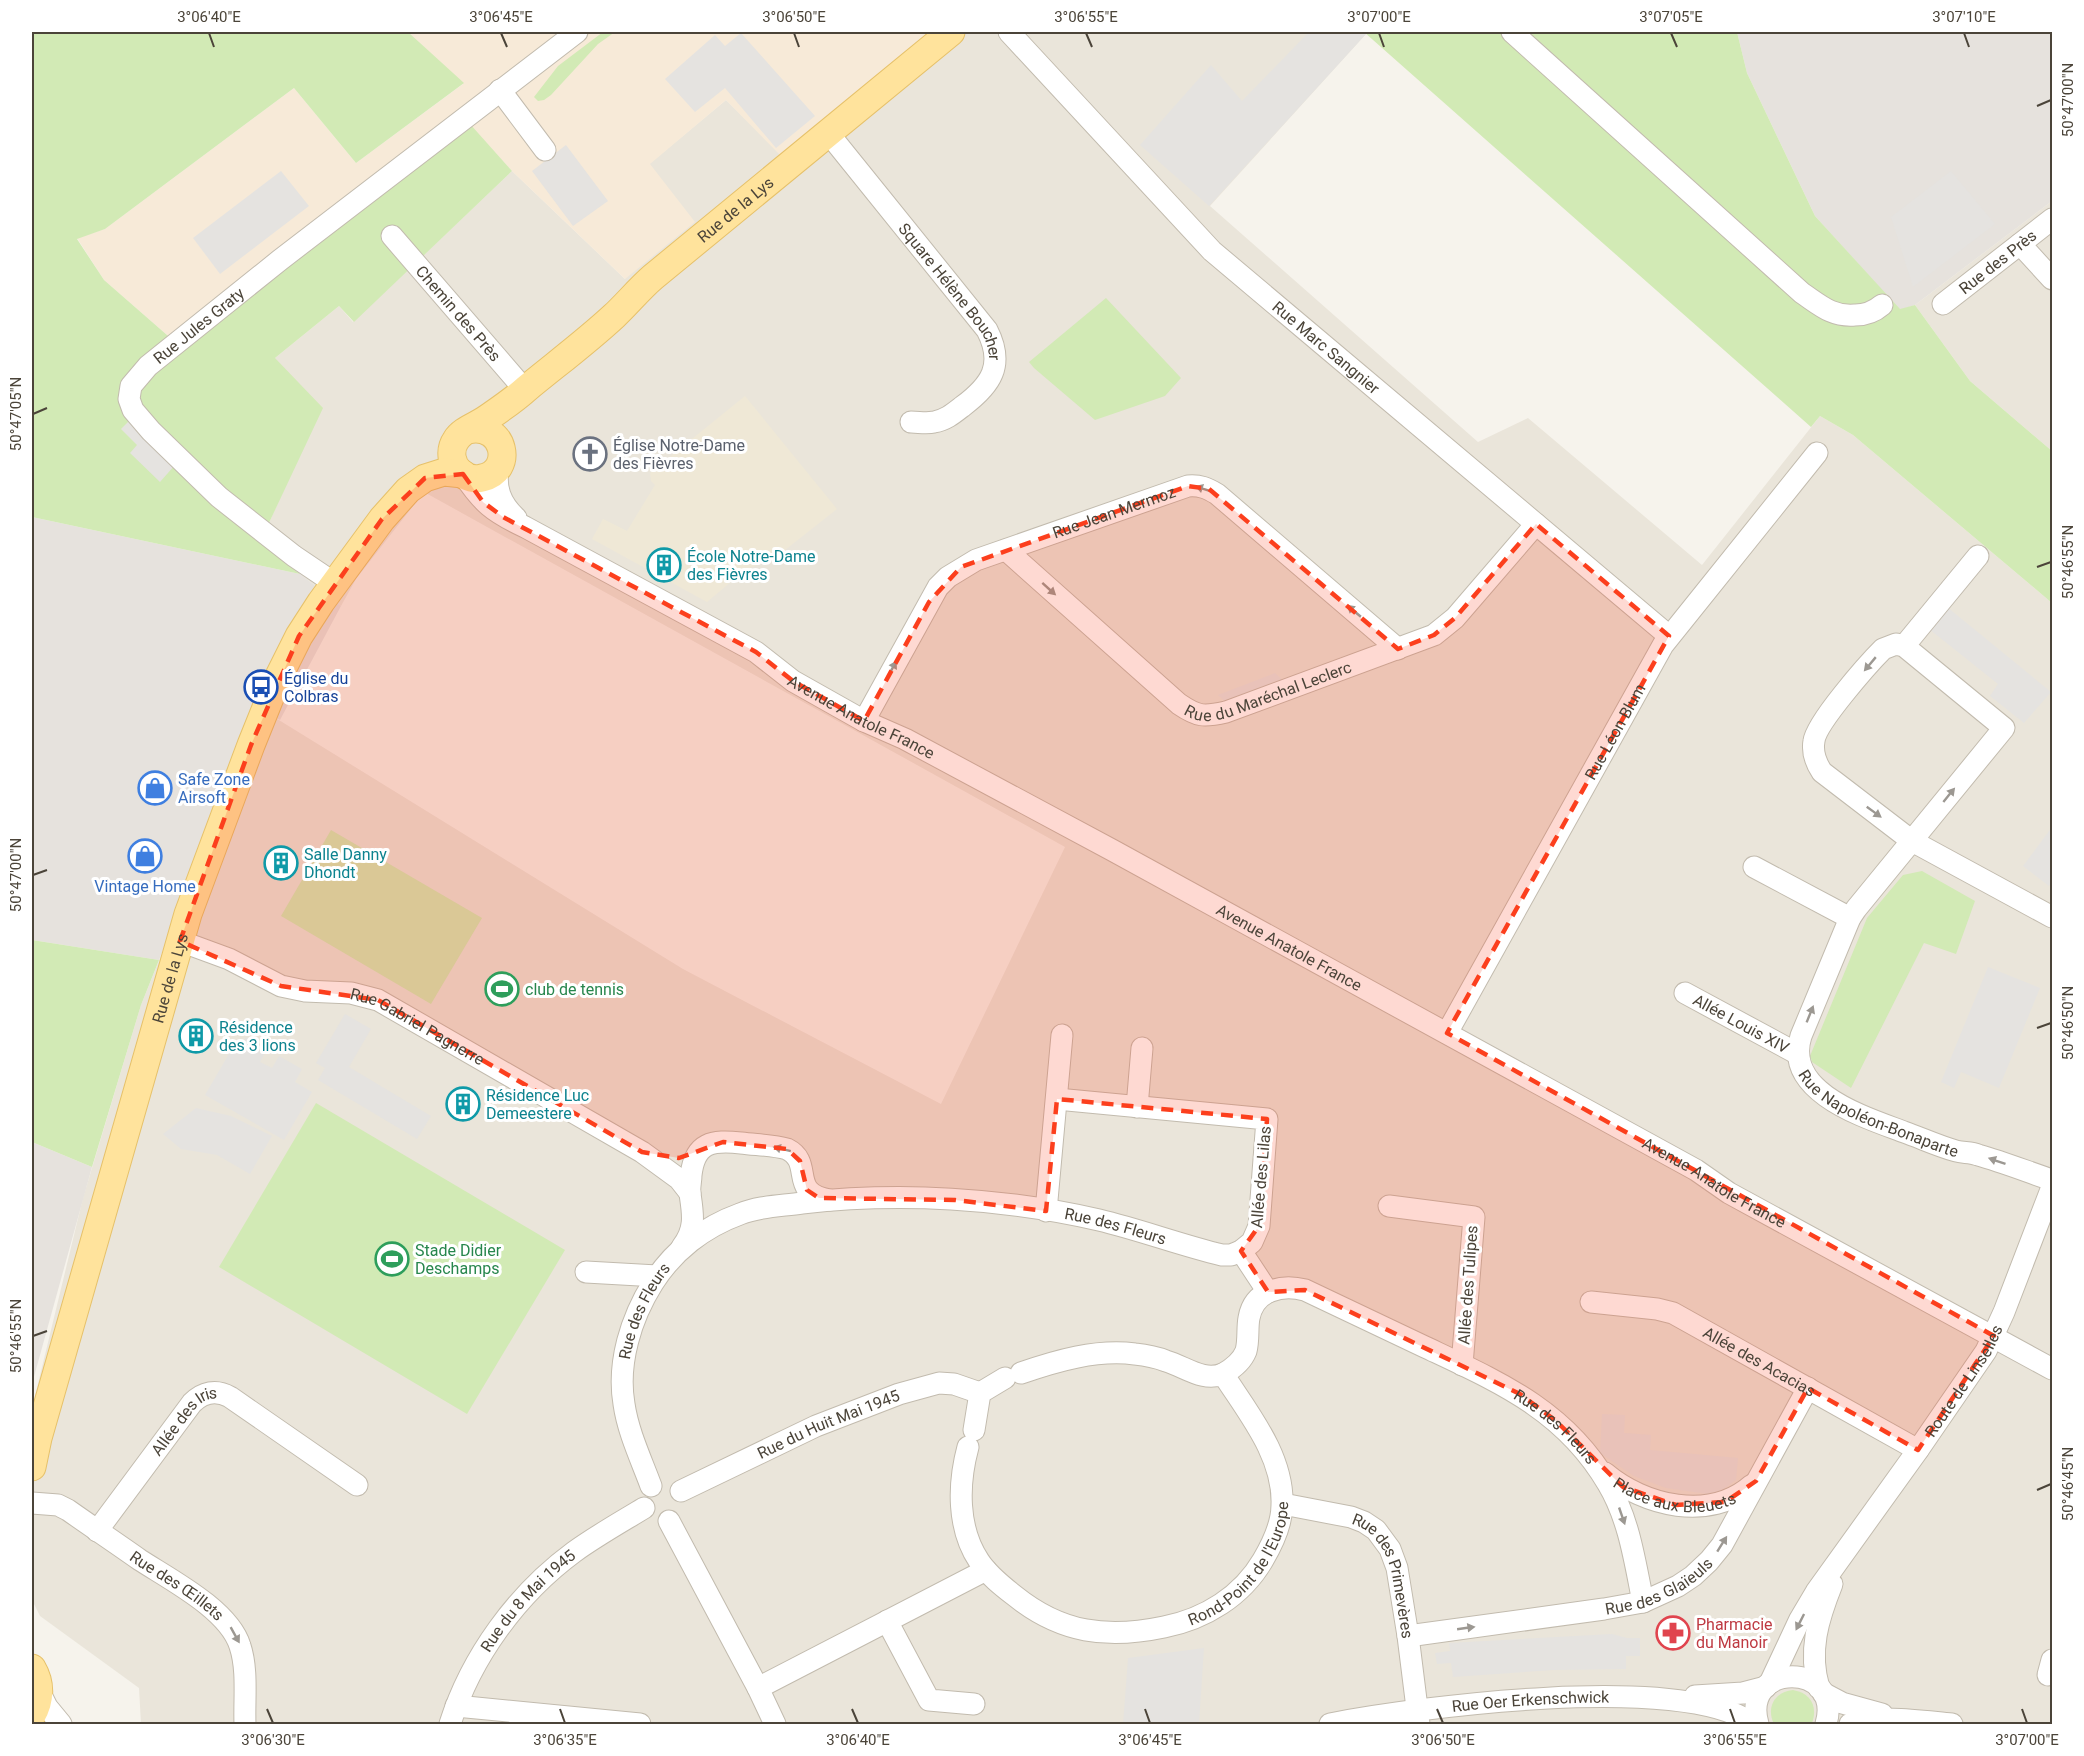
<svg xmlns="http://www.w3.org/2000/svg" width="2084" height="1756" viewBox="0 0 2084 1756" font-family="Roboto,sans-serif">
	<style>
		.residential { fill: #eae5da }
		.commercial { fill: #f7ead8 }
		.industrial { fill: #e6e2dd }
		.education { fill: #efe8d6 }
		.green { fill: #d2eab5 }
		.parking { fill: #e5e3e0 }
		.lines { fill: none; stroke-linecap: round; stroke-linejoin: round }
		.minor-casing { stroke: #c2bbae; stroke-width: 23 }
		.major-casing { stroke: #e6c16a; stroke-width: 29 }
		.minor { stroke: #fff; stroke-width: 21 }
		.major { stroke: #ffe39c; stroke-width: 27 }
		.oneway { fill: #9c9892 }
		.marked { fill: #fc3f1d; fill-opacity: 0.2; stroke: #fc3f1d; stroke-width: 4.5; stroke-dasharray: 12 8; stroke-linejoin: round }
		.ticks { fill: none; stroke: #4b4439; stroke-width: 2 }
		.labels { text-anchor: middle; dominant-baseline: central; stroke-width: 6; stroke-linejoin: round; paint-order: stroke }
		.street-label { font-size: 16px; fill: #4b4439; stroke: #fff }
		.worship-label { font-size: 16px; fill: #5b616d; stroke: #fff; text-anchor: start }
		.culture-label { font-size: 16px; fill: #0d838f; stroke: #fff; text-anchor: start }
		.transit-label { font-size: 16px; fill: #164399; stroke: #fff; text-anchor: start }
		.shop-label { font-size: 16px; fill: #366cbe; stroke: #fff; text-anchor: start }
		.leisure-label { font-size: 16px; fill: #27864d; stroke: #fff; text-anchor: start }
		.health-label { font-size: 16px; fill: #be3a42; stroke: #fff; text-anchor: start }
		.neatline { fill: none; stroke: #4b4439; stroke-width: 2 }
		.ticks-label { font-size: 15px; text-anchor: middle; fill: #4b4439 }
	</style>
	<rect width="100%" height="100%" fill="#f6f3ec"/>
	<!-- residential -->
	<g class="residential">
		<path d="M928 32H1364L1366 34 1210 206 1478 442 1528 418 1702 565 1820 416 1853 435 2052 603V1724H141L139 1688 40 1616 32 1600V1423L35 1396 83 1198 141 1005 261 709 683 969 941 1104 1065 847 424 492 356 579 341 606 260 543 301 451 275 358 339 306 353 322 512 171 625 279 649 164 726 100 784 157Z"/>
		<path d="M2052 201V451L1970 381 1915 305Z"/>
	</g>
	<!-- commercial -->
	<path class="commercial" d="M408 32H928L783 158 726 100 650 164 695 222 625 279 512 171 470 125 183 349 104 280 77 238 105 229 294 88 356 163 463 84Z"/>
	<!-- industrial -->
	<g class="industrial">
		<path d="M1737 32H2052V201L1915 305 1900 310 1815 216 1747 73Z"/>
		<path d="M32 517 300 574 341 606 280 720 260 709 159 960 32 940Z"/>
		<path d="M32 1142 92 1167 32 1384Z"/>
	</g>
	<!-- education -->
	<path class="education" d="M745 396 837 509 780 554 744 571 707 602 592 539 603 519 627 531 655 485 651 481 650 473Z"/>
	<!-- green -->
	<g class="green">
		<path d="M32 32H408L464 83 356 163 294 88 105 229 77 239 104 280 183 349 470 124 512 171 354 322 339 306 275 358 323 408 260 542 300 574 32 517Z"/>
		<path d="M603 32H615L598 44 551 95 544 100 538 101 534 97 558 66Z"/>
		<path d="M1364 32H1737L1747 73 1815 216 1900 309 1915 305 1970 381 2052 451V603L1853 435 1820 416 1811 427Z"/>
		<path d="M1106 298 1181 378 1165 396 1095 420 1034 368 1029 362Z"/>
		<path d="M331 830 482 918 431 1004 281 916Z"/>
		<path d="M1922 871 1975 901 1956 954 1924 943 1851 1088 1812 1062 1810 1056 1867 918 1903 875Z"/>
		<path d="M32 940 159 960 141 1005 92 1167 32 1142Z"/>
		<path d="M316 1103 565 1250 467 1414 219 1267Z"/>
		<path d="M1793 1690C1811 1693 1818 1707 1812 1723L1774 1724C1766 1708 1774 1692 1793 1690Z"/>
	</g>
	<!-- parking -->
	<g class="parking">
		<path d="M1309 32H1363L1366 34 1209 206 1140 145 1211 65 1242 101Z"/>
		<path d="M741 33 815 116 776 148 725 88 695 112 665 79 715 35 725 46Z"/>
		<path d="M566 145 608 201 573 226 532 171Z"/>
		<path d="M281 171 309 206 220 274 193 238Z"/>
		<path d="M1951 171 1995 224 1913 287 1891 217Z"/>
		<path d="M129 421 175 465 160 482 130 453 137 445 121 429Z"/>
		<path d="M1947 607 2051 692 2024 723 1990 696 1998 684 1929 629Z"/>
		<path d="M1275 673 1287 684 1230 706 1218 695Z"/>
		<path d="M2052 827V881L2049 886 2023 866Z"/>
		<path d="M1988 967 2040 988 1999 1088 1961 1072 1954 1088 1941 1082Z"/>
		<path d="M345 1014 371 1029 349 1067 431 1116 417 1139 318 1080 325 1068 316 1063Z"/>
		<path d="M246 1037 267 1049 260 1062 272 1068 279 1056 302 1069 295 1082 312 1092 284 1140 205 1095 233 1047 239 1049Z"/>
		<path d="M196 1108 231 1116 272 1136 250 1174 217 1155 181 1149 163 1134Z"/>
		<path d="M1602 1414 1625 1415 1624 1433 1651 1435 1650 1450 1738 1458 1736 1480 1715 1495 1666 1488 1634 1476 1600 1453Z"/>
		<path d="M1612 1634 1627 1638H1640V1656H1626V1669L1553 1670 1453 1677 1451 1663 1437 1664 1435 1653 1450 1651 1449 1643Z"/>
		<path d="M1204 1648 1199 1724H1123L1128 1658Z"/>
	</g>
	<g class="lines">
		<defs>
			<g id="minor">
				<path id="s1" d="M1009 32 1212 251 1669 636"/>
				<path d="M1512 32 1802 293C1820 305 1832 317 1855 315 1865 315 1874 312 1882 305"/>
				<path d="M500 90 545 150"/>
				<path id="s2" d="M829 134 987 330C1005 365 991 385 963 406 954 413 946 420 934 422 926 424 919 422 911 422"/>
				<path id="s3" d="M392 236 525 390"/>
				<path d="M2020 244 2052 279"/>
				<path id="s4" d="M1943 304 2052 219"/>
				<path d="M498 467C495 488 500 503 516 518"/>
				<path id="s5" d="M463 474C482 503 493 512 525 527L756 652 793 681 864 721 905 739 1112 850 1696 1170 1729 1193 2052 1369"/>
				<path id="s6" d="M1006 550 1179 704C1198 717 1204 717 1226 712L1434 635 1455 618 1536 524"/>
				<path id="s7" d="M334 583 294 556 219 497 151 431 133 410 129 399 131 386 148 366 280 260 577 32"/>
				<path d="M1904 646 1978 556"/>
				<path id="s8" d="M864 721 938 587 948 577 976 560 1188 486C1200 485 1207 488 1217 494L1398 649"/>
				<path d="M1754 867 1850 918"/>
				<path id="s9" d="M2052 917 1912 841 1822 772C1816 763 1812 752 1814 741 1816 723 1868 664 1883 649L1896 644 1904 646 2004 728 1856 909 1850 918 1801 1036C1783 1092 1864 1117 1904 1132 1921 1138 1938 1146 1956 1151 1963 1153 1971 1152 1978 1155 2003 1162 2028 1172 2052 1180"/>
				<path id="s10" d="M180 941 229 959 281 986 305 991 351 993 378 1000 642 1152 679 1179 690 1193"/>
				<path id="s11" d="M1685 993 1798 1054"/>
				<path id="s12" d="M1447 1033 1663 645 1817 453"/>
				<path d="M1057 1099 1267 1119 1259 1226 1252 1242 1241 1251"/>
				<path d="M1137 1107 1142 1048"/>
				<path d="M1389 1206 1474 1217 1462 1365"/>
				<path d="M1046 1211 1062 1035"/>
				<path d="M682 1247C696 1229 693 1214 690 1194 689 1188 691 1181 691 1175 695 1142 712 1140 741 1143 756 1145 773 1145 787 1149 815 1163 787 1193 830 1200"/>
				<path d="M586 1272 657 1276"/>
				<path id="s13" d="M1591 1302 1657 1309 1673 1313 1918 1450"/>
				<path id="s14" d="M1223 1374C1232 1369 1242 1361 1246 1351 1249 1340 1247 1328 1249 1318 1254 1290 1282 1284 1305 1290 1345 1309 1385 1328 1425 1347 1499 1382 1565 1410 1608 1484 1629 1519 1635 1562 1643 1602"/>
				<path d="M974 1430 980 1393 1005 1378"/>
				<path id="s15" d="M968 1447C958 1484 957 1528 979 1561 988 1575 1002 1586 1015 1596 1061 1633 1107 1639 1164 1627 1205 1619 1242 1596 1263 1560 1273 1543 1282 1524 1282 1505 1284 1456 1248 1413 1223 1374 1203 1382 1186 1367 1166 1361 1156 1357 1145 1355 1135 1354 1096 1349 1056 1361 1021 1373"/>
				<path id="s16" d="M1605 1473C1644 1506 1710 1522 1752 1485"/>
				<path id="s17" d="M651 1486C641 1459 628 1432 624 1404 617 1363 631 1318 653 1283 673 1251 704 1227 740 1214 759 1206 781 1206 802 1203 900 1192 1003 1198 1099 1220 1141 1230 1180 1245 1222 1255H1231L1241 1251 1268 1292"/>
				<path id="s18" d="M681 1491 816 1426 899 1394 939 1383 954 1384 980 1393"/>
				<path id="s19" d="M32 1503 58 1505 68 1510C92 1527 116 1543 140 1560 171 1580 229 1610 240 1646 248 1670 244 1700 245 1724"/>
				<path id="s20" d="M1283 1504 1351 1517 1364 1522 1376 1530 1390 1549 1397 1568 1408 1636 1419 1724"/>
				<path d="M669 1521 758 1688 775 1724"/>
				<path id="s21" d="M97 1531 192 1403C203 1392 216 1389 230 1397L357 1485"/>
				<path d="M887 1621 929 1700 974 1704"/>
				<path id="s22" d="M1408 1636 1604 1609 1643 1602 1678 1586 1693 1576 1709 1561 1722 1545 1808 1388"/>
				<path d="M2048 1675 2052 1660"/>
				<path id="s23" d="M1770 1683 1800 1619 1816 1592 1918 1450 1986 1351 2004 1312 2052 1187"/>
				<path d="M758 1688 986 1570"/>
				<path d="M1819 1688C1808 1651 1818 1619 1832 1584"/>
				<path d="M39 1691 47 1707 61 1724"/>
				<path d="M1823 1693 1842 1703 1882 1714"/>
				<path d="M1695 1696 1743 1693 1766 1687"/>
				<path d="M456 1706 640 1724"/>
				<path id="s24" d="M450 1724C471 1657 517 1594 574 1552 596 1536 621 1522 644 1508"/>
				<path id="s25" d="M1330 1724C1417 1707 1683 1672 1753 1724"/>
				<path d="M1758 1724C1740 1661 1844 1661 1826 1724"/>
				<path d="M1850 1724C1882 1715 1919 1721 1952 1724"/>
			</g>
			<g id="major">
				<path id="s26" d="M468 430C505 422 515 471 482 478 475 480 467 478 461 473 451 465 449 450 456 440 462 430 476 426 486 419 499 410 514 400 526 389 555 365 586 342 614 316 627 304 639 289 653 277L951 32"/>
				<path id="s27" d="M32 1467 38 1438 188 914 251 745 278 678 299 636 321 602 382 519 408 490 425 478 444 472 463 474"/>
				<path d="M32 1668C41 1683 41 1700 32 1715"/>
			</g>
		</defs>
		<!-- minor casing -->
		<use href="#minor" class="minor-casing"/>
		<!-- major casing -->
		<use href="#major" class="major-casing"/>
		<!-- minor -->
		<use href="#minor" class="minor"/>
		<!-- major -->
		<use href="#major" class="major"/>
	</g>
	<!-- one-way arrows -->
	<defs><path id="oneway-solid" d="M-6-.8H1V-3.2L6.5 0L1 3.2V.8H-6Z" transform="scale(1.5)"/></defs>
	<g class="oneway">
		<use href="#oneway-solid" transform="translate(1204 489) rotate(-162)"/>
		<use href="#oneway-solid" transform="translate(1049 589) rotate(42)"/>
		<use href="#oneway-solid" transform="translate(1354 611) rotate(-140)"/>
		<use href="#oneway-solid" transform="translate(1870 664) rotate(130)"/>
		<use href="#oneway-solid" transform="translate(892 669) rotate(-61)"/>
		<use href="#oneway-solid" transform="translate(1949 795) rotate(-51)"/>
		<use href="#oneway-solid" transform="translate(1874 812) rotate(36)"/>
		<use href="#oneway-solid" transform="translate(1810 1014) rotate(-68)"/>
		<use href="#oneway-solid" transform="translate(782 1149) rotate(-166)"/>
		<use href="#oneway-solid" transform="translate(1997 1161) rotate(-161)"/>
		<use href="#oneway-solid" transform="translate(1622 1516) rotate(71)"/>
		<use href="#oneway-solid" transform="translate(1722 1544) rotate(-58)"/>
		<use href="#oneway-solid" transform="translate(1800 1622) rotate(117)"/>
		<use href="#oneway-solid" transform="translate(1466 1628) rotate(-8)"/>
		<use href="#oneway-solid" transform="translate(235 1635) rotate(61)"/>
	</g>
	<!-- marked area -->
	<path class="marked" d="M463 474 483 502 503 517 756 652 793 681 864 721 929 602 961 567 1188 486 1209 489 1398 649 1434 635 1455 618 1536 524 1669 636 1447 1033 1994 1336 1918 1450 1808 1388 1756 1481 1725 1502 1676 1505 1623 1487 1556 1421 1520 1394 1305 1290 1268 1292 1241 1251 1259 1226 1267 1119 1057 1099 1046 1211 955 1200 819 1198 807 1190 800 1161 787 1149 723 1142 679 1158 642 1152 378 1000 281 986 180 941 251 745 299 636 382 519 425 478Z"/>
	<!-- ticks -->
	<path class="ticks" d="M209 33 214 47M501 33 507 47M794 33 799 47M1086 33 1092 47M1379 33 1384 47M1671 33 1677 47M1964 33 1969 47M2037 106 2051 100M33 414 47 408M2037 567 2051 562M33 875 47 870M2037 1028 2051 1023M33 1336 47 1331M2037 1490 2051 1484M267 1709 273 1723M560 1709 565 1723M852 1709 858 1723M1145 1709 1150 1723M1437 1709 1443 1723M1730 1709 1735 1723M2022 1709 2027 1723"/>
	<!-- icons -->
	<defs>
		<symbol id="church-ring" viewBox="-11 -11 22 22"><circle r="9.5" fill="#fff" stroke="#6b7280" stroke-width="1.5"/><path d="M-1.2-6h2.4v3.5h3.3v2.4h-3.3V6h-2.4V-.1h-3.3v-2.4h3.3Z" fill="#6b7280"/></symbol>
		<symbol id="building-ring" viewBox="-11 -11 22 22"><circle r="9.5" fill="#fff" stroke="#0f9aa8" stroke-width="1.5"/><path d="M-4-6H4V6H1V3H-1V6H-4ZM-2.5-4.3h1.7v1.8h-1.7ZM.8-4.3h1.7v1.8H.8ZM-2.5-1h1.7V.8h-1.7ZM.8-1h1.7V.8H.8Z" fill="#0f9aa8"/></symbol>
		<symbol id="bus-ring" viewBox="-11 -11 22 22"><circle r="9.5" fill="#fff" stroke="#1a4fb4" stroke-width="1.5"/><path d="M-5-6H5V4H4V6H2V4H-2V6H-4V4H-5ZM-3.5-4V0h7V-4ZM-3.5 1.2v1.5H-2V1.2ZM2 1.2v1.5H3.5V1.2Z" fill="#1a4fb4"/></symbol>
		<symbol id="shop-ring" viewBox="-11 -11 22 22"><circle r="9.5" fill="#fff" stroke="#3f7fe0" stroke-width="1.5"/><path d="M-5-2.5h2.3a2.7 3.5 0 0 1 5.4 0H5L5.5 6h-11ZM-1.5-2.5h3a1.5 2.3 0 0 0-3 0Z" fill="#3f7fe0"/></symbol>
		<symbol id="stadium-ring" viewBox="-11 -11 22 22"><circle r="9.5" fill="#fff" stroke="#2e9e5b" stroke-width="1.5"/><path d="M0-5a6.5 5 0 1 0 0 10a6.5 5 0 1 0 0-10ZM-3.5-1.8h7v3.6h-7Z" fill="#2e9e5b"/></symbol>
		<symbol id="pharmacy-ring" viewBox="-11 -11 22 22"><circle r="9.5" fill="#fff" stroke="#e0444e" stroke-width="1.5"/><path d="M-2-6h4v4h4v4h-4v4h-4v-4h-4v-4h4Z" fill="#e0444e"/></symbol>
	</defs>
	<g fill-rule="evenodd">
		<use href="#church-ring" x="571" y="435" width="38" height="38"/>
		<use href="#building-ring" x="645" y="546" width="38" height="38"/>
		<use href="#bus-ring" x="242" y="668" width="38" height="38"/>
		<use href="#shop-ring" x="136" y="769" width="38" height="38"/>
		<use href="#shop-ring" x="126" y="837" width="38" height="38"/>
		<use href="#building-ring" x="262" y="844" width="38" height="38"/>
		<use href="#stadium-ring" x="483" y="970" width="38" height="38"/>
		<use href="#building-ring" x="177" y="1017" width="38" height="38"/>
		<use href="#building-ring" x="444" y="1085" width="38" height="38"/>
		<use href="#stadium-ring" x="373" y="1240" width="38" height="38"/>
		<use href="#pharmacy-ring" x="1654" y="1614" width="38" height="38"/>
	</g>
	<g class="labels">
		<!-- street labels -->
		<g class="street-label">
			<text stroke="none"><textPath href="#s26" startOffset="504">Rue de la Lys</textPath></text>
			<text stroke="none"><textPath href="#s4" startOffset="69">Rue des Près</textPath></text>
			<text stroke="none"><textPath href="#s2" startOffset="200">Square Hélène Boucher</textPath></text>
			<text stroke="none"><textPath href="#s3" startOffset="102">Chemin des Près</textPath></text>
			<text stroke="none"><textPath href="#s7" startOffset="382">Rue Jules Graty</textPath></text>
			<text stroke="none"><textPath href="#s1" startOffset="448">Rue Marc Sangnier</textPath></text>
			<text stroke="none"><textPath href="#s8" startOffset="346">Rue Jean Mermoz</textPath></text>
			<text stroke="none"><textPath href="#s6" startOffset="327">Rue du Maréchal Leclerc</textPath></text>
			<text stroke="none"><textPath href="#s5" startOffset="470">Avenue Anatole France</textPath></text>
			<text stroke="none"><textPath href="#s12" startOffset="345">Rue Léon Blum</textPath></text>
			<text stroke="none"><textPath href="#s5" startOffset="956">Avenue Anatole France</textPath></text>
			<text stroke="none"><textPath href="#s27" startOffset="508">Rue de la Lys</textPath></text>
			<text stroke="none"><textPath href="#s11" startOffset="64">Allée Louis XIV</textPath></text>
			<text stroke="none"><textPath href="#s10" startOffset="256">Rue Gabriel Pagnerre</textPath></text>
			<text stroke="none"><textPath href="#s9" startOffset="1070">Rue Napoléon-Bonaparte</textPath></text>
			<text transform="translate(1261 1177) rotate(-85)">Allée des Lilas</text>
			<text stroke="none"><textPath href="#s5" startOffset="1442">Avenue Anatole France</textPath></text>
			<text stroke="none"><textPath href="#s17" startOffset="706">Rue des Fleurs</textPath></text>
			<text transform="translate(1468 1285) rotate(-86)">Allée des Tulipes</text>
			<text stroke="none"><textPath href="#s17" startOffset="184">Rue des Fleurs</textPath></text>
			<text stroke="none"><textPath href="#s13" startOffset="182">Allée des Acacias</textPath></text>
			<text stroke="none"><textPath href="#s23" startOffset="360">Route de Linselles</textPath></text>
			<text stroke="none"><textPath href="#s18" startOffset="162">Rue du Huit Mai 1945</textPath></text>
			<text stroke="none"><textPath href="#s21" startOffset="142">Allée des Iris</textPath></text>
			<text stroke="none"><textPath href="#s14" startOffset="424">Rue des Fleurs</textPath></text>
			<text stroke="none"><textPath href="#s16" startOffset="76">Place aux Bleuets</textPath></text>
			<text stroke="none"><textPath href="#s15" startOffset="432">Rond-Point de l'Europe</textPath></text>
			<text stroke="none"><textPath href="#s20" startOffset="142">Rue des Primevères</textPath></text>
			<text stroke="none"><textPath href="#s22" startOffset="258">Rue des Glaïeuls</textPath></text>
			<text stroke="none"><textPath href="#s19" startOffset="170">Rue des Œillets</textPath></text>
			<text stroke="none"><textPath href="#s24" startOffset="148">Rue du 8 Mai 1945</textPath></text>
			<text stroke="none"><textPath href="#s25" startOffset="202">Rue Oer Erkenschwick</textPath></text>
		</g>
		<!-- worship labels -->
		<g class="worship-label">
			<text x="613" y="445">Église Notre-Dame<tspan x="613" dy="18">des Fièvres</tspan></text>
		</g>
		<!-- culture labels -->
		<g class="culture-label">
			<text x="687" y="556">École Notre-Dame<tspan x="687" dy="18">des Fièvres</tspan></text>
			<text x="304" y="854">Salle Danny<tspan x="304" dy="18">Dhondt</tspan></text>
			<text x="219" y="1027">Résidence<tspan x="219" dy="18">des 3 lions</tspan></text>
			<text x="486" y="1095">Résidence Luc<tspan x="486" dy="18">Demeestere</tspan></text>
		</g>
		<!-- transit labels -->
		<g class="transit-label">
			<text x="284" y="678">Église du<tspan x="284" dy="18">Colbras</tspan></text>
		</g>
		<!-- shop labels -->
		<g class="shop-label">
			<text x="178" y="779">Safe Zone<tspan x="178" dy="18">Airsoft</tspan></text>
			<text x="145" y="886" text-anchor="middle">Vintage Home</text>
		</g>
		<!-- leisure labels -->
		<g class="leisure-label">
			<text x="525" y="989">club de tennis</text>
			<text x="415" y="1250">Stade Didier<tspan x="415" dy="18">Deschamps</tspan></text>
		</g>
		<!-- health labels -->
		<g class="health-label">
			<text x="1696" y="1624">Pharmacie<tspan x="1696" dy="18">du Manoir</tspan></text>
		</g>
	</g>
	<!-- border -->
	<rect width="2084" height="1756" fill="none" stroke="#ffffff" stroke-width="66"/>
	<rect x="33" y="33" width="2018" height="1690" class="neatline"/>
	<g class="ticks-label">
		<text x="209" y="22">3°06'40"E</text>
		<text x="501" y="22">3°06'45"E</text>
		<text x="794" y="22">3°06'50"E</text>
		<text x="1086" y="22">3°06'55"E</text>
		<text x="1379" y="22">3°07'00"E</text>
		<text x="1671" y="22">3°07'05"E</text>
		<text x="1964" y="22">3°07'10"E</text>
		<text transform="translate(2068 100) rotate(-90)" y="5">50°47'00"N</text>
		<text transform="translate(16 414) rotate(-90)" y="5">50°47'05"N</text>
		<text transform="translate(2068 562) rotate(-90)" y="5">50°46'55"N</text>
		<text transform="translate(16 875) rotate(-90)" y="5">50°47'00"N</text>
		<text transform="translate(2068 1023) rotate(-90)" y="5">50°46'50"N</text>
		<text transform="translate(16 1336) rotate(-90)" y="5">50°46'55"N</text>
		<text transform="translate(2068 1484) rotate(-90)" y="5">50°46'45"N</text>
		<text x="273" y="1745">3°06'30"E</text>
		<text x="565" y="1745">3°06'35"E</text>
		<text x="858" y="1745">3°06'40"E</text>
		<text x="1150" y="1745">3°06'45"E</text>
		<text x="1443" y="1745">3°06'50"E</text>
		<text x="1735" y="1745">3°06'55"E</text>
		<text x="2027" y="1745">3°07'00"E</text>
	</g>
</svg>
